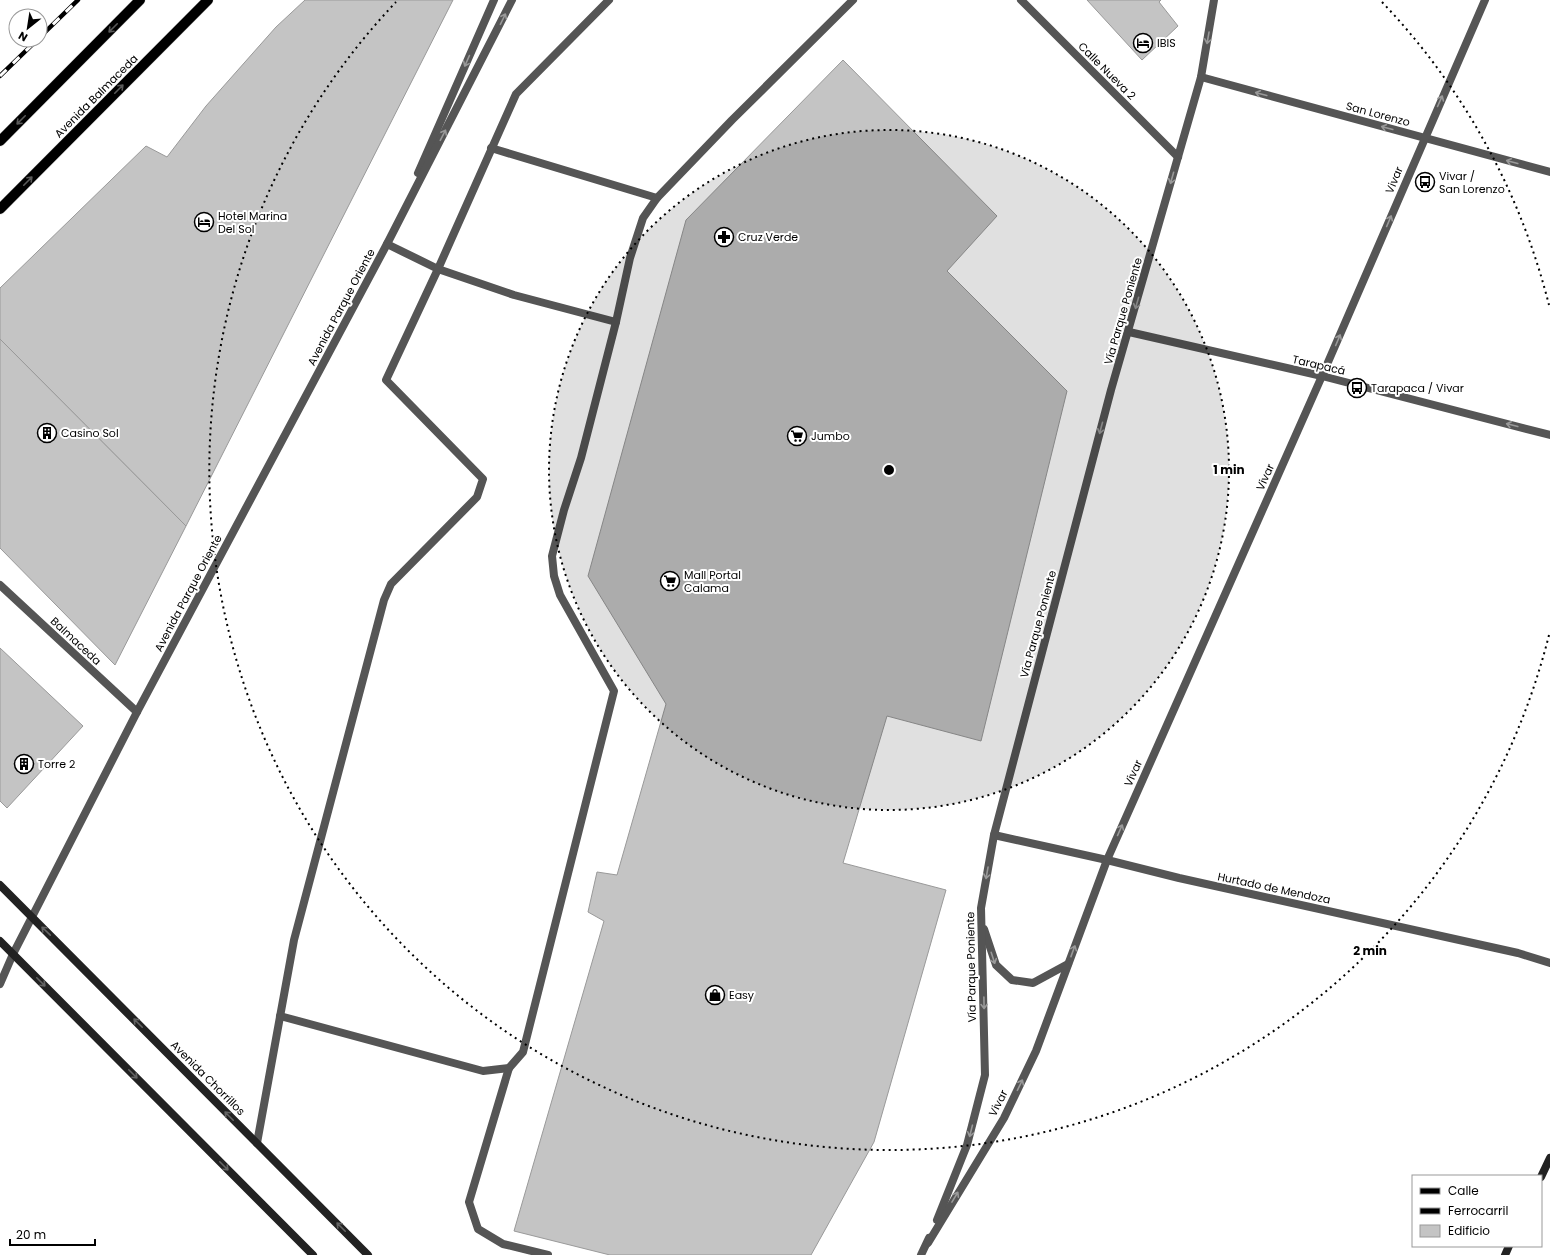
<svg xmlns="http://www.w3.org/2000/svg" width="1550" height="1255" viewBox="0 0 1550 1255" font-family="Poppins,sans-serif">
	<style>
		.building { fill: #c4c4c4; stroke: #999 }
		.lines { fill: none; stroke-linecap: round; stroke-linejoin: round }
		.primary-casing { stroke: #dbdbdb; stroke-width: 11 }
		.service { stroke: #555; stroke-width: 8 }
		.minor { stroke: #555; stroke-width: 8 }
		.tertiary { stroke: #555; stroke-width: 8 }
		.secondary { stroke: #222; stroke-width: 8 }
		.primary { stroke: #000; stroke-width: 10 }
		.rail-casing { stroke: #000; stroke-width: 4.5 }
		.rail { stroke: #fff; stroke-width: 3; stroke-dasharray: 9; stroke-linecap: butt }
		.oneway { stroke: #999 }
		.oneway2 { stroke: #595959 }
		.oneway3 { stroke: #646464 }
		.ring { fill: none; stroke: #000; stroke-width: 2; stroke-dasharray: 2 4 }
		.labels { text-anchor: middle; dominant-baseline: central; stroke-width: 4; stroke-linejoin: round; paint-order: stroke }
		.poi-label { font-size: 11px; fill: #000; stroke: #fff; text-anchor: start }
		.street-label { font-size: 11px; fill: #000; stroke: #fff }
		.centre { fill: #000; stroke: #fff; stroke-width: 2 }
		.ring-label { font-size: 12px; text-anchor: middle; font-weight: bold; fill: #000; stroke: #fff; stroke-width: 4; stroke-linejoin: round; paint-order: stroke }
	</style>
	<rect width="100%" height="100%" fill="#fff"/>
	<!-- building -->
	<g class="building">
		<path d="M305 0H453L186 526 0 339V288L146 146 167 157 206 106 276 27Z"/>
		<path d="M1087 0H1161L1159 2 1178 26 1142 60Z"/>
		<path d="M843 60 997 216 947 271 1067 391 981 741 887 716 843 863 946 890 874 1142 811 1255H610L514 1231 604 921 588 912 597 872 617 875 666 704 588 576 686 220Z"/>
		<path d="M0 339 186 526 115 665 0 548Z"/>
		<path d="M0 648 83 726 7 808 0 801Z"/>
	</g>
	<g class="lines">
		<defs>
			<g id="primary">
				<path d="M0 141 140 0"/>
				<path d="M0 209 208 0"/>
			</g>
		</defs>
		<!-- primary casing -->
		<use href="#primary" class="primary-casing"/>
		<!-- service -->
		<g class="service">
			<path d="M491 148 657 198"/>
			<path d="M387 244 438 269 514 295 616 322"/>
			<path d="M280 1016 483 1071 509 1068 523 1052 614 691 560 595 554 576 552 556 564 510 581 458 616 322 630 258 643 218 657 198 732 120 853 0"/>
			<path d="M509 1068 469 1202 478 1229 503 1244 548 1255"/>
			<path d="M257 1143 294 940 384 600 391 584 477 497 483 479 386 380 438 269 516 94 609 0"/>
		</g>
		<!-- minor -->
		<g class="minor">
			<path d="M1021 0 1178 157"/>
			<path d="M1201 77 1550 172"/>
			<path d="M1129 332 1322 376 1550 435"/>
			<path d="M0 585 137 712"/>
			<path d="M994 835 1107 860 1179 878 1518 953 1550 963"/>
			<path d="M984 929 996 965 1012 980 1033 983 1068 964"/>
			<path d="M937 1220 967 1145 985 1075 981 908 994 835 1111 390 1201 77 1214 0"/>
			<path d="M928 1243 1004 1118 1036 1051 1107 860 1322 376 1485 0"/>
			<path d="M921 1255 929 1238"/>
		</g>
		<!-- tertiary -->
		<g class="tertiary">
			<path d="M418 173 494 0"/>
			<path d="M0 984 13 954 137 712 387 244 512 0"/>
		</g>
		<!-- secondary -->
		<g class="secondary">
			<path d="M0 885 368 1255"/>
			<path d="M0 941 313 1255"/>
			<path d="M1541 1177 1550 1158"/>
			<path d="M1505 1255 1509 1246"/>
		</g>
		<!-- primary -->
		<use href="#primary" class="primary"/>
		<defs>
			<g id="rail">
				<path d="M40 37 78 0"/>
				<path d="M0 76 37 40"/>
			</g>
		</defs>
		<!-- rail casing -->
		<use href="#rail" class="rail-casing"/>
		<!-- rail -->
		<use href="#rail" class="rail"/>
	</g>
	<!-- one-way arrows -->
	<defs><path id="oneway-shaft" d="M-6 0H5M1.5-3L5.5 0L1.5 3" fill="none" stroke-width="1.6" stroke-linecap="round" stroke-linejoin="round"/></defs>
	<g class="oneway">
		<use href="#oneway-shaft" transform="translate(503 19) rotate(-64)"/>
		<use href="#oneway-shaft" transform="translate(1208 38) rotate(100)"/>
		<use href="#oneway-shaft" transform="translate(467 61) rotate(114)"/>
		<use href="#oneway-shaft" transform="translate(1261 94) rotate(-165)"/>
		<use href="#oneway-shaft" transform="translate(1440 101) rotate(-66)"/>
		<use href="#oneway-shaft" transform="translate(1387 128) rotate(-165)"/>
		<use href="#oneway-shaft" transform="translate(443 135) rotate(-63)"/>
		<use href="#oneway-shaft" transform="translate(1512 162) rotate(-165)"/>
		<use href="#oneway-shaft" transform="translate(1172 178) rotate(106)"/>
		<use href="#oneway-shaft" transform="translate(1389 221) rotate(-67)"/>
		<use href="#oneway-shaft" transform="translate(1137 303) rotate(106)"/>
		<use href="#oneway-shaft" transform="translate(1338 340) rotate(-67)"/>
		<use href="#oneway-shaft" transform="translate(1512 425) rotate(-166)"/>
		<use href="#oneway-shaft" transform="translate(1101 428) rotate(105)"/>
		<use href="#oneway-shaft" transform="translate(1120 830) rotate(-66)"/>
		<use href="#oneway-shaft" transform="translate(987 873) rotate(100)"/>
		<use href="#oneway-shaft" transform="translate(1073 951) rotate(-70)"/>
		<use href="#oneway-shaft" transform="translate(993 958) rotate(72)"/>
		<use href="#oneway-shaft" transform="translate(984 1003) rotate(89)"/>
		<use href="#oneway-shaft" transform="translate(1020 1085) rotate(-64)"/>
		<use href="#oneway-shaft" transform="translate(971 1131) rotate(104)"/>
		<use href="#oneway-shaft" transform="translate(955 1197) rotate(-59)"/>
	</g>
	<g class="oneway2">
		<use href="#oneway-shaft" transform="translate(113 28) rotate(135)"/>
		<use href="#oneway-shaft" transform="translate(119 89) rotate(-45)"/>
		<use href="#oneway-shaft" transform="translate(21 120) rotate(135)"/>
		<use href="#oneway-shaft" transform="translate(28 181) rotate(-45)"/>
	</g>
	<g class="oneway3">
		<use href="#oneway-shaft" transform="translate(46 931) rotate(-136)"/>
		<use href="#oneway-shaft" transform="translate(41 982) rotate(45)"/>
		<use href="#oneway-shaft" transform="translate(138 1023) rotate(-135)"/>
		<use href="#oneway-shaft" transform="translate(133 1074) rotate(45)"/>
		<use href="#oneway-shaft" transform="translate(229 1116) rotate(-135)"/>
		<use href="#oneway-shaft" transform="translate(224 1166) rotate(45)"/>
		<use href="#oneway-shaft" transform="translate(341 1227) rotate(-135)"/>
	</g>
	<!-- distance rings -->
	<circle cx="889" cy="470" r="340" fill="#000" fill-opacity=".12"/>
	<g class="ring">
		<circle cx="889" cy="470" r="340"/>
		<path d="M1549 635A680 680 0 1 1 396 2M1382 2A680 680 0 0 1 1549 305"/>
	</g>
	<!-- icons -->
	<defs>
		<symbol id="hotel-ring" viewBox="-11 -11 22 22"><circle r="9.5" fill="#fff" stroke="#000" stroke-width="1.5"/><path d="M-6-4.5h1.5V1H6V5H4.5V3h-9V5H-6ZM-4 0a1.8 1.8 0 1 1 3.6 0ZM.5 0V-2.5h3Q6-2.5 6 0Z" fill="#000"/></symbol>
		<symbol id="bus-ring" viewBox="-11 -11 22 22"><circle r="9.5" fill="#fff" stroke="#000" stroke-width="1.5"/><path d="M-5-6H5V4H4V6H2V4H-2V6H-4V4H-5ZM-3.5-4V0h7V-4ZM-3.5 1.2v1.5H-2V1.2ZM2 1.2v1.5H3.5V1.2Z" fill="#000"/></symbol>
		<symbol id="pharmacy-ring" viewBox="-11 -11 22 22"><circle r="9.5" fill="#fff" stroke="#000" stroke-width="1.5"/><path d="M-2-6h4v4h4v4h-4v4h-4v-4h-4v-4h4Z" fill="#000"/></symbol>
		<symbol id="building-ring" viewBox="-11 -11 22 22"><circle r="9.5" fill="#fff" stroke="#000" stroke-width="1.5"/><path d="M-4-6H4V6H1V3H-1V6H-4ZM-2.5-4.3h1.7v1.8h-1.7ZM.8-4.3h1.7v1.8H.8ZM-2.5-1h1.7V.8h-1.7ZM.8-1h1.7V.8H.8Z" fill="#000"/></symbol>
		<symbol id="supermarket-ring" viewBox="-11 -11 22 22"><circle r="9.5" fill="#fff" stroke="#000" stroke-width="1.5"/><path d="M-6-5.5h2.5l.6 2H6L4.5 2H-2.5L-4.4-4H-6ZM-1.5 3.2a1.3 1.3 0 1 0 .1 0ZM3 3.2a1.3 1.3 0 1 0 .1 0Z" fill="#000"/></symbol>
		<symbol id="shop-ring" viewBox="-11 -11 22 22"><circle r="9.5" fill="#fff" stroke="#000" stroke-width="1.5"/><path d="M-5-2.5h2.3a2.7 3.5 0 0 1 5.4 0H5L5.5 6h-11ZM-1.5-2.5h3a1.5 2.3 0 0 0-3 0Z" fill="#000"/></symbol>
	</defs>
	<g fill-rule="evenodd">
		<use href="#hotel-ring" x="1132" y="32" width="22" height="22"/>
		<use href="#bus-ring" x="1414" y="171" width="22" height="22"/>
		<use href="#hotel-ring" x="193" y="211" width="22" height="22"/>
		<use href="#pharmacy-ring" x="713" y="226" width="22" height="22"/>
		<use href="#bus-ring" x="1346" y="377" width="22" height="22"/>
		<use href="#building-ring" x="36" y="422" width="22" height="22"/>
		<use href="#supermarket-ring" x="786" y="425" width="22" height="22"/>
		<use href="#supermarket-ring" x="659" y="570" width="22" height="22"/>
		<use href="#building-ring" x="13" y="753" width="22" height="22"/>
		<use href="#shop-ring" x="704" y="984" width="22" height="22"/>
	</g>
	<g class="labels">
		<!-- poi labels -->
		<g class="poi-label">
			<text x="1157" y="43">IBIS</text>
			<text x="1439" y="176">Vivar /<tspan x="1439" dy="13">San Lorenzo</tspan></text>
			<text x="218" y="216">Hotel Marina<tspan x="218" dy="13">Del Sol</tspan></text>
			<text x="738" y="237">Cruz Verde</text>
			<text x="1371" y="388">Tarapaca / Vivar</text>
			<text x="61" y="433">Casino Sol</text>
			<text x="811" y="436">Jumbo</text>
			<text x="684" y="575">Mall Portal<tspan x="684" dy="13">Calama</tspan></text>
			<text x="38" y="764">Torre 2</text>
			<text x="729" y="995">Easy</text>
		</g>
		<!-- street labels -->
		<g class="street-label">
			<text transform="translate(1107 71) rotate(45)">Calle Nueva 2</text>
			<text transform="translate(96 96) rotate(-45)">Avenida Balmaceda</text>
			<text transform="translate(1378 114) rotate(15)">San Lorenzo</text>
			<text transform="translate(1394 180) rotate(-67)">Vivar</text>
			<text transform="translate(341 307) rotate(-62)">Avenida Parque Oriente</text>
			<text transform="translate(1123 311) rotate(-74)">Vía Parque Poniente</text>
			<text transform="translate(1319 365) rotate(13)">Tarapacá</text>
			<text transform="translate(1265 477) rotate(-66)">Vivar</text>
			<text transform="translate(188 593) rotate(-62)">Avenida Parque Oriente</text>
			<text transform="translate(1038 624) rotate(-75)">Vía Parque Poniente</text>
			<text transform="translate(76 641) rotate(43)">Balmaceda</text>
			<text transform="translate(1133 773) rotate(-66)">Vivar</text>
			<text transform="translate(1274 888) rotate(12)">Hurtado de Mendoza</text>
			<text transform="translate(971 967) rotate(-91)">Vía Parque Poniente</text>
			<text transform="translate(208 1078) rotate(45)">Avenida Chorrillos</text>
			<text transform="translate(998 1103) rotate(-63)">Vivar</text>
		</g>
	</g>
	<circle cx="889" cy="470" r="6" class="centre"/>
	<g class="ring-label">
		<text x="1229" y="474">1 min</text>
		<text x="1370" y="955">2 min</text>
	</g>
	<!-- legend -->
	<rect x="1412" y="1175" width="130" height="72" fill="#ffffff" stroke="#999999"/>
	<rect x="1420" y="1188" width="20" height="6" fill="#000000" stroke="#999999"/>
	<text x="1448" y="1195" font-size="12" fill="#000000">Calle</text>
	<rect x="1420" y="1208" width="20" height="6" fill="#000000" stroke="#999999"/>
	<text x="1448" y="1215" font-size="12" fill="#000000">Ferrocarril</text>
	<rect x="1420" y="1225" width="20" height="12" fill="#c4c4c4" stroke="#999999"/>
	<text x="1448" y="1235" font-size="12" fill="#000000">Edificio</text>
	<!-- north arrow -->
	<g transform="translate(28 28) rotate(210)"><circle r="19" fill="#ffffff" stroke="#999999"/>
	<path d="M0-3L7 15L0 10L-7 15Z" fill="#000000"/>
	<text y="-6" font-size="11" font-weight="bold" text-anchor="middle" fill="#000000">N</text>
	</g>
	<!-- scale -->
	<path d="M10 1239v6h85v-6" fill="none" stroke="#000000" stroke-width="2"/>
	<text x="16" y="1239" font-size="12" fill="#000000" stroke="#ffffff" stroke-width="3" paint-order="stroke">20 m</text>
</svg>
